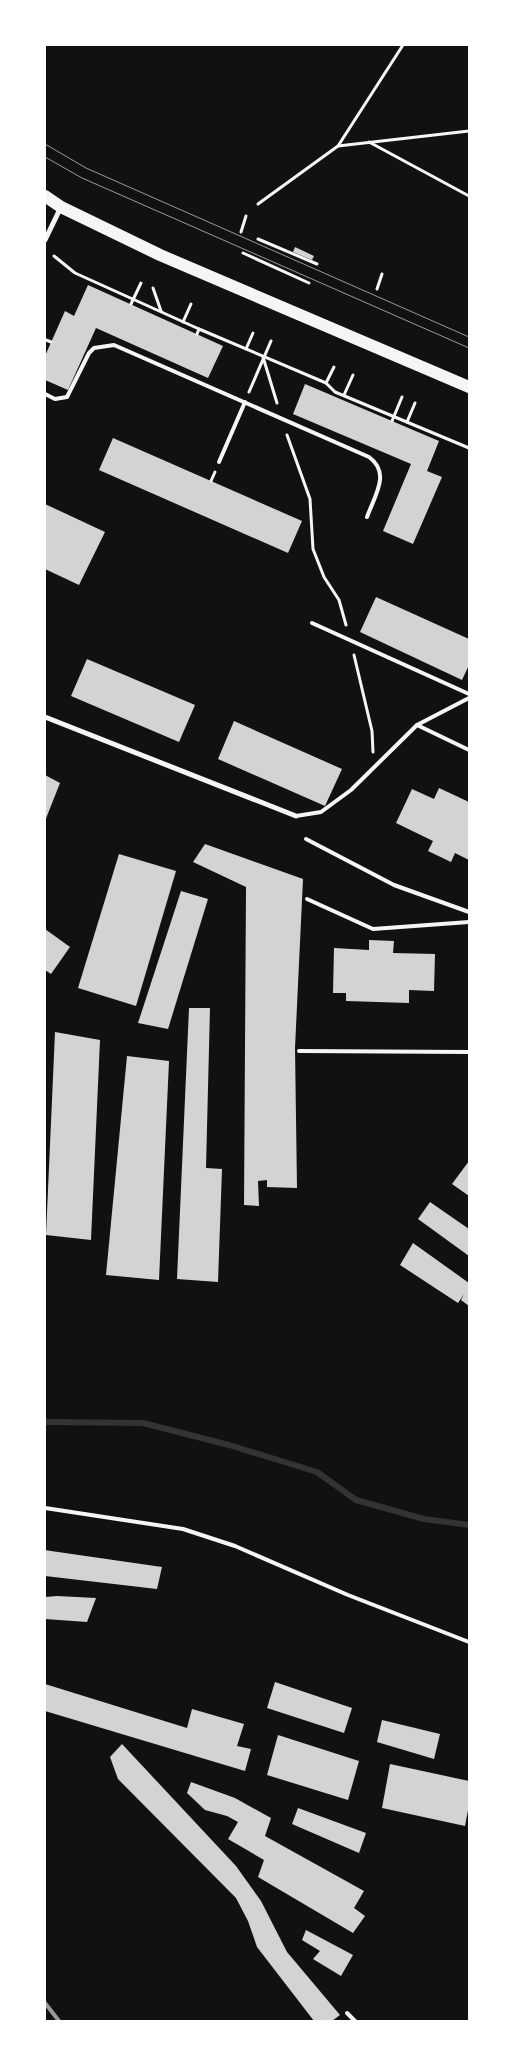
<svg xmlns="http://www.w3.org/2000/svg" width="514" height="2066" viewBox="0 0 514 2066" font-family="Ubuntu,sans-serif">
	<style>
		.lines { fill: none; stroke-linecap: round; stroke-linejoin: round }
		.stream { stroke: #333; stroke-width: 6 }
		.building { fill: #d3d3d3 }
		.path { stroke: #f5f5f5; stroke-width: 3 }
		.service { stroke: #f5f5f5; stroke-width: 4 }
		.minor { stroke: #f5f5f5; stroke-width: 5 }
		.primary { stroke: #f5f5f5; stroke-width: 12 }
		.tram { stroke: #9a9a9a; stroke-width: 1 }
		.rail { stroke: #9a9a9a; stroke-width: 4 }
	</style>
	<rect width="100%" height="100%" fill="#111"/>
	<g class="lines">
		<!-- stream -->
		<path class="stream" d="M45 1422 143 1423 229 1445 317 1472 356 1500 424 1519 469 1525"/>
	</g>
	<!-- building -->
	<g class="building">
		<path d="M295 247 314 256 312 260 293 252Z"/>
		<path d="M88 285 223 346 208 378 96 328 68 390 45 380V356L65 311 74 316Z"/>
		<path d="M305 384 439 441 427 471 442 477 413 544 383 531 411 464 293 414Z"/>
		<path d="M113 438 302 521 288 553 99 470Z"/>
		<path d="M45 504 105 532 79 585 45 569Z"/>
		<path d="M376 597 469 639V665L462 680 360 632Z"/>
		<path d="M87 659 195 705 179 742 71 696Z"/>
		<path d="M234 721 342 769 325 806 218 759Z"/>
		<path d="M45 775 60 783 45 821Z"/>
		<path d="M439 788 469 802V860L455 853 451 862 428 851 433 841 396 823 412 789 434 799Z"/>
		<path d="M205 844 303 879 295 1048 297 1188 267 1187V1180L258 1181 259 1206 244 1205 246 887 193 862Z"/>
		<path d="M119 854 176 871 136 1006 78 988Z"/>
		<path d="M181 891 208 899 168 1029 138 1023Z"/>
		<path d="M45 929 70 947 51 974 45 970Z"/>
		<path d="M369 940 394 941 393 953 435 954 434 991 409 990V1003L346 1001V993H333L334 948 369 950Z"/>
		<path d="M189 1008H210L206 1168 222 1169 218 1282 177 1279Z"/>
		<path d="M55 1032 100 1040 91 1240 46 1235Z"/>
		<path d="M127 1056 169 1061 159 1280 106 1275Z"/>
		<path d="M469 1161V1196L452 1184Z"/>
		<path d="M430 1202 469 1229V1256L418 1219Z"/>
		<path d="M413 1243 469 1283V1306L461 1300 464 1294 458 1303 400 1265Z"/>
		<path d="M45 1550 51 1551 162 1567 157 1589 45 1576Z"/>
		<path d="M57 1596 96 1598 87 1622 45 1619V1597Z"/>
		<path d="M275 1682 352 1708 344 1733 267 1708Z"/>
		<path d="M45 1684 187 1728 192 1709 244 1724 237 1746 251 1749 245 1771 45 1711Z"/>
		<path d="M382 1720 440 1734 434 1759 377 1742Z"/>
		<path d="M278 1735 359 1761 348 1800 267 1775Z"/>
		<path d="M122 1744 236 1866 261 1901 287 1952 340 2015 332 2021H314L257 1947 248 1921 236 1898 118 1779 110 1757Z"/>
		<path d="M390 1764 469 1781V1805L465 1826 382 1808Z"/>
		<path d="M191 1782 235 1798 271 1818 265 1836 364 1891 354 1908 365 1916 353 1933 258 1877 264 1860 228 1839 238 1822 227 1816 205 1810 187 1793Z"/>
		<path d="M298 1808 366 1833 359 1853 292 1824Z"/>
		<path d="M306 1930 353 1955 341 1976 313 1959 320 1951 302 1940Z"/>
	</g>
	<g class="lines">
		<!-- path -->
		<g class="path">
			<path d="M369 142 469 196"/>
			<path d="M338 146 469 131"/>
			<path d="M258 204 338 146 403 45"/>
			<path d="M241 232 246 216"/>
			<path d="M258 239 317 264"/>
			<path d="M243 253 309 283"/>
			<path d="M54 256 75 273 199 329 326 383 335 392 469 448"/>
			<path d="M153 288 161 311"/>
			<path d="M377 289 382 274"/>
			<path d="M131 304 141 283"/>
			<path d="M183 322 191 304"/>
			<path d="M197 334 199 329"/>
			<path d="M46 340 51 342"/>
			<path d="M246 349 253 333"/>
			<path d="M263 357 277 403"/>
			<path d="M326 383 334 367"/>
			<path d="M249 392 271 341"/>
			<path d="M344 395 353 375"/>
			<path d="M392 421 402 397"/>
			<path d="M407 422 415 403"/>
			<path d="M287 435 310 499 313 549 324 577 339 600 346 625"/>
			<path d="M211 481 215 472"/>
			<path d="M354 655 372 731 373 752"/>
		</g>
		<!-- service -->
		<g class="service">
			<path d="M45 394 55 399 67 397 89 353 94 348 114 345 369 457C391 473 375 495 367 517"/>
			<path d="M219 462 245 402"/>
			<path d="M312 623 469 694"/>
			<path d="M417 725 469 698"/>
			<path d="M296 816 321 812 351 790 417 725 469 750"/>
			<path d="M306 839 394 885 469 912"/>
			<path d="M307 899 373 929 469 922"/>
			<path d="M299 1051 469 1052"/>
			<path d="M45 1508 183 1529 235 1546 348 1595 469 1642"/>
			<path d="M347 2013 355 2021"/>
		</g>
		<!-- minor -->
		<g class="minor">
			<path d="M45 240 61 207"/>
			<path d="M45 717 296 816"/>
		</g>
		<!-- primary -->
		<path class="primary" d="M45 196 61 207 160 255 469 387"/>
		<!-- tram -->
		<g class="tram">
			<path d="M45 144 86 168 469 337"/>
			<path d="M45 157 82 178 469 348"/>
		</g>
		<!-- rail -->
		<path class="rail" d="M45 2003 59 2021"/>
	</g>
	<!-- border -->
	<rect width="514" height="2066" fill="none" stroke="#ffffff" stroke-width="92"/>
</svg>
